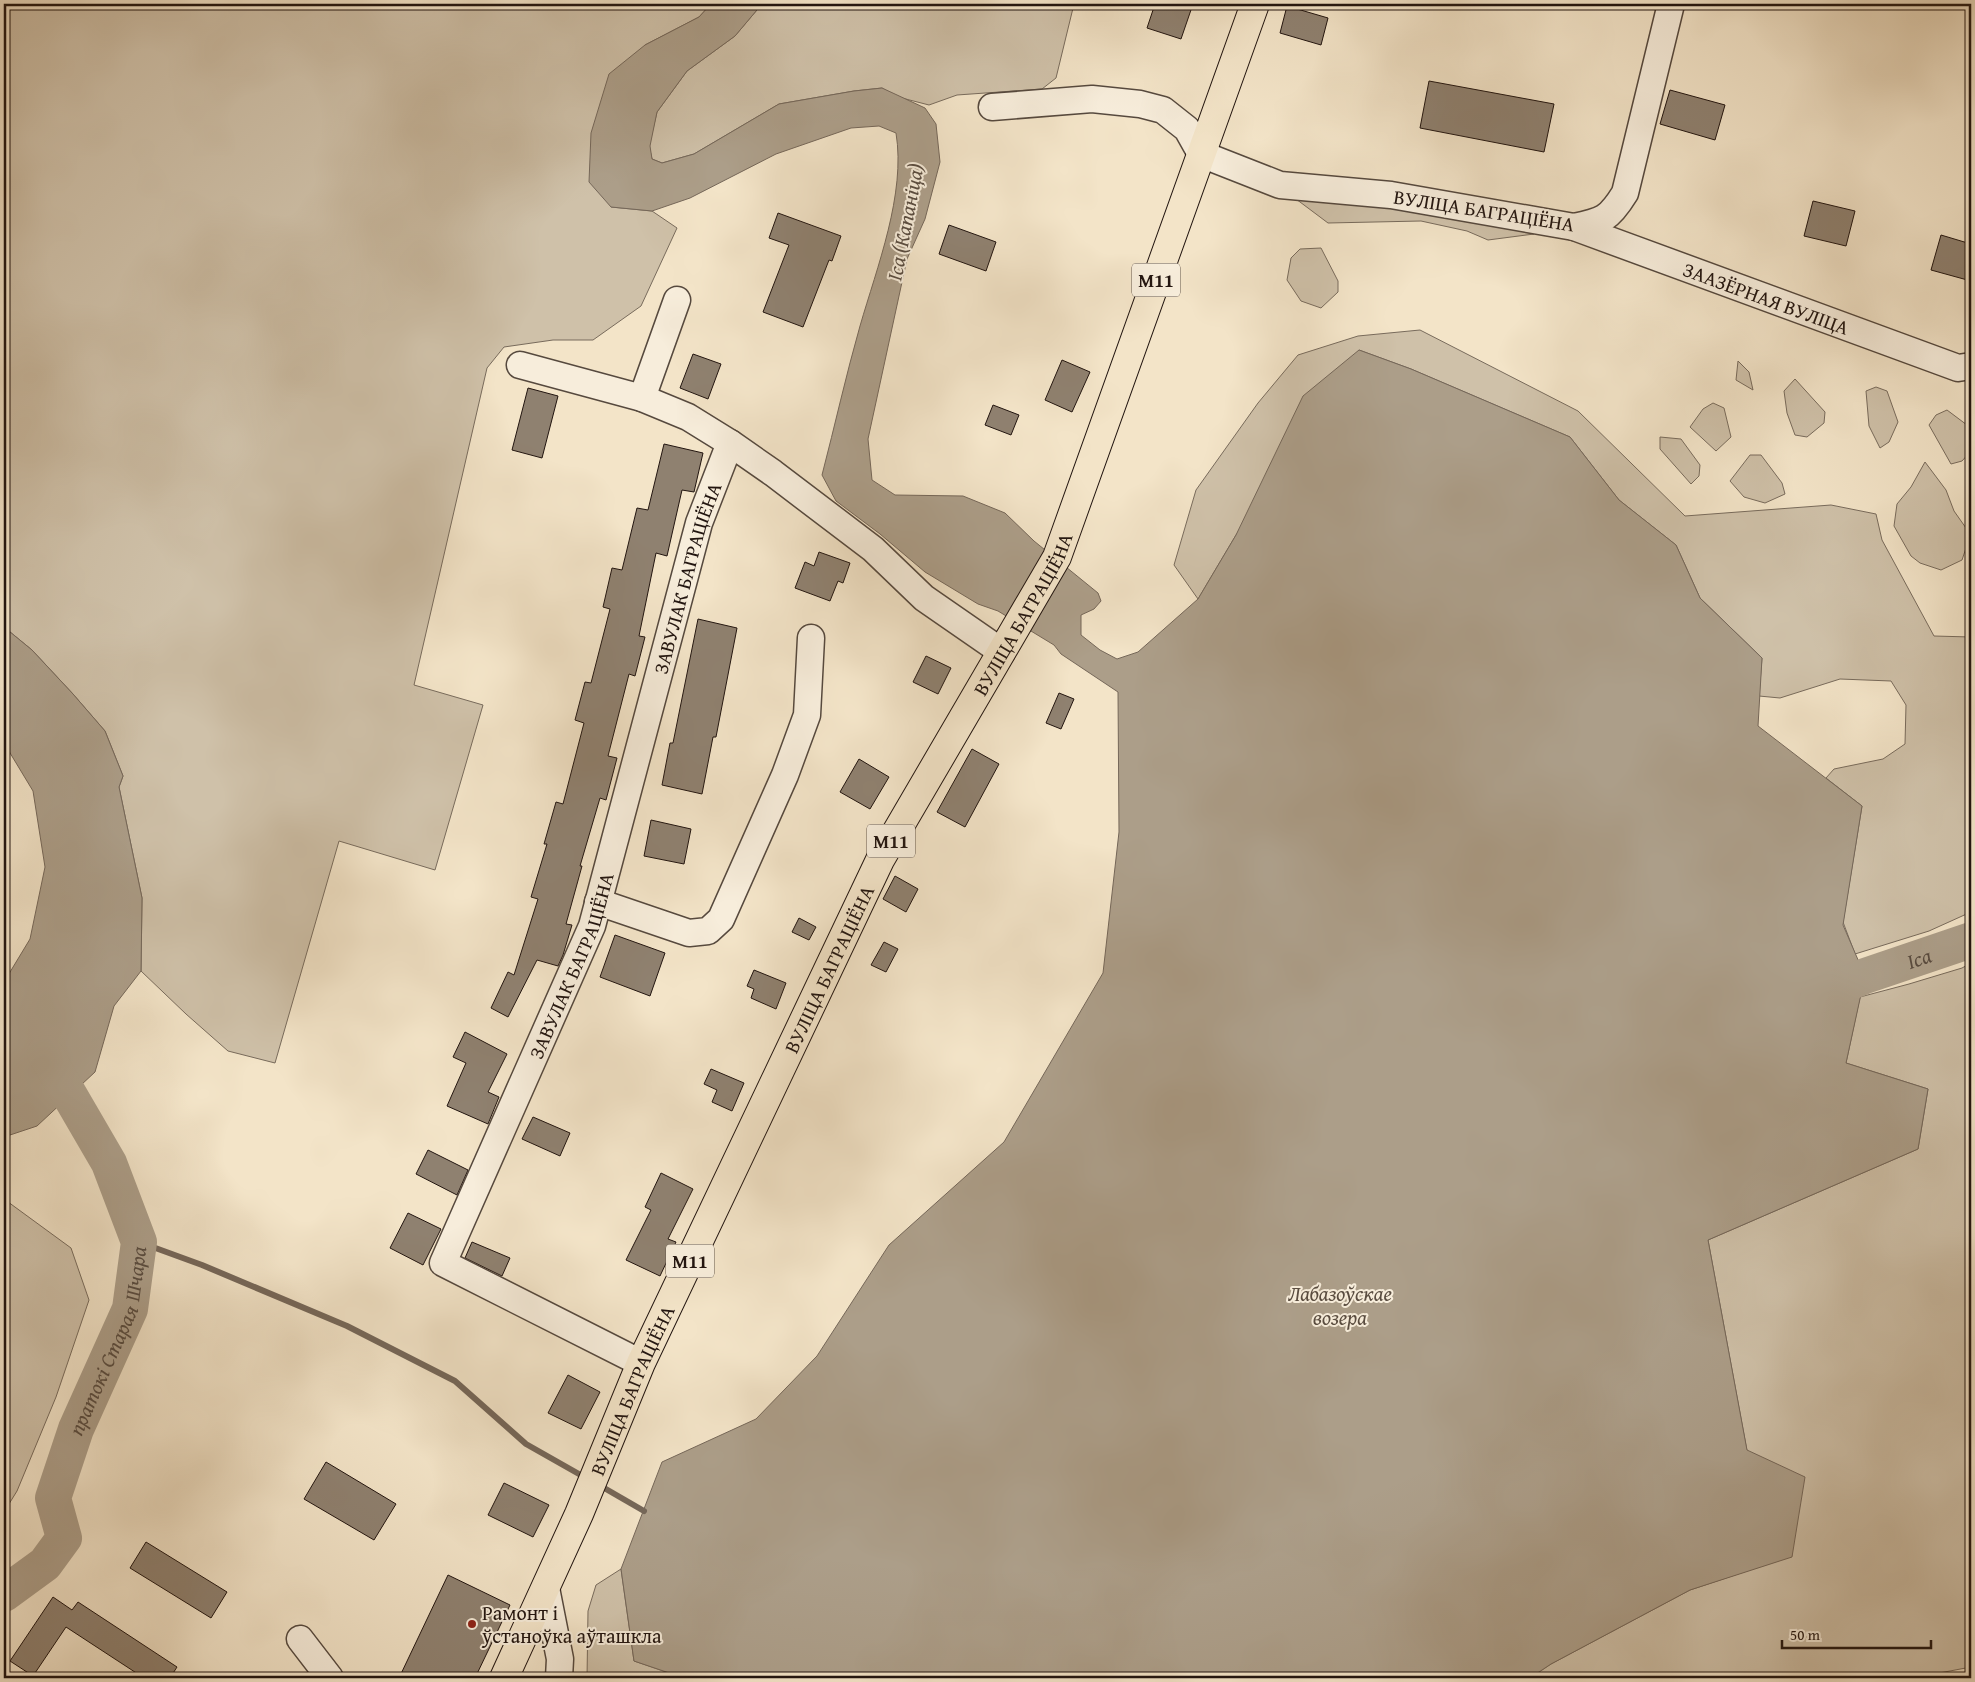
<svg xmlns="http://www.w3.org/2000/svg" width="1975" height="1682" viewBox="0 0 1975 1682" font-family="'Gentium Book Plus',serif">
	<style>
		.green { fill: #cfc1a9; stroke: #786b5c }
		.water { fill: #ac9e89; stroke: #756759 }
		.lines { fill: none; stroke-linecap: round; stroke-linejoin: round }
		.stream { stroke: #756759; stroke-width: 6 }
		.river { stroke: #ac9e89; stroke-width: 36 }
		.building { fill: #8f8170; stroke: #221510 }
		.minor-casing { stroke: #56493e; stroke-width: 29 }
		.highway-casing { stroke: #221510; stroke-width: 30 }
		.minor { stroke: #f7eddb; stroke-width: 26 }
		.highway { stroke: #f3e4c8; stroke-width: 28 }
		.poi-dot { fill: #8f2418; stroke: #f7eddb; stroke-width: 2 }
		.labels { text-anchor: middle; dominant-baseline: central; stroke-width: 4; stroke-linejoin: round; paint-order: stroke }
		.shield { fill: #f7eddb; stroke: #62564d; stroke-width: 1 }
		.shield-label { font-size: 19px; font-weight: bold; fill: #221510 }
		.street-label { font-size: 20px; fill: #221510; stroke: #f7eddb }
		.poi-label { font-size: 20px; fill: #221510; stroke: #f7eddb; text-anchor: start }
		.water-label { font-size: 21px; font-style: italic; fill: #594c40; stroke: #f7eddb }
	</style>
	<rect width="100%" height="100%" fill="#f3e4c8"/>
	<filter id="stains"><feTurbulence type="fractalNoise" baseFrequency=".004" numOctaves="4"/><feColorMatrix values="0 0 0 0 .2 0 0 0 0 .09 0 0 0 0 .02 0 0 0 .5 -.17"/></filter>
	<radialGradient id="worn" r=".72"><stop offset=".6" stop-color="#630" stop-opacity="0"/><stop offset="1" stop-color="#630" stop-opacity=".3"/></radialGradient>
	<!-- green -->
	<g class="green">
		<path d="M4 4H711L699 17 645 45 611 207 652 211 677 228 641 306 593 340H553L504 347 487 368 414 685 483 705 435 870 339 841 275 1063 228 1051 186 1014 141 971 142 898 119 787 123 776 105 731 73 694 32 650 4 627Z"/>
		<path d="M762 4H1074L1056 78 1042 89 957 95 929 105 898 97 882 88 854 91 779 104 694 154 662 163 652 159 649 146 657 112 687 71 735 36Z"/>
		<path d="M1288 193 1390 204 1534 234 1488 240 1467 231 1421 221 1328 223Z"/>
		<path d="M1321 248 1338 281V292L1321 308 1301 301 1287 280 1291 258 1300 249Z"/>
		<path d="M1420 330 1578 411 1685 516 1831 505 1876 514 1882 540 1934 636 1971 637V912L1929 931 1855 954 1843 922 1862 806 1826 778 1834 769 1883 759 1905 744 1906 705 1891 681 1840 679 1780 698 1759 696 1762 658 1700 598 1676 545 1619 500 1570 437 1411 369 1359 350 1236 535 1198 599 1174 565 1196 490 1258 403 1298 355 1358 336Z"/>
		<path d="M1738 361 1749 372 1753 390 1736 380Z"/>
		<path d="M1795 379 1825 412 1824 423 1807 437 1795 435 1787 413 1784 391Z"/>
		<path d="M1876 387 1887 391 1898 422 1889 442 1880 448 1869 426 1866 391Z"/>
		<path d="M1713 403 1724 408 1731 437 1716 451 1690 427 1703 409Z"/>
		<path d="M1947 410 1971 428V451L1962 461 1951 464 1929 425 1936 415Z"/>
		<path d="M1660 437 1681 439 1700 465 1699 476 1691 484 1660 449Z"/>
		<path d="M1750 455H1761L1782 483 1785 494 1765 503 1744 497 1730 481Z"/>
		<path d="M1925 462 1946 490 1954 511 1966 528 1969 539 1962 560 1941 570 1920 563 1911 556 1894 526 1897 504 1911 487Z"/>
		<path d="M1971 963V1667L1913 1678H1530L1551 1664 1690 1590 1792 1556 1747 1451 1708 1240 1918 1149 1928 1089 1846 1063 1860 997 1909 984 1962 968Z"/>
		<path d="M4 1199 71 1248 89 1300 56 1397 17 1491 4 1512Z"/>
		<path d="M621 1569 634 1661 684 1678H587L588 1611 596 1585Z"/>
	</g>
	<!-- water -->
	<g class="water">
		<path d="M711 4H762L735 36 687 71 657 112 650 146 652 159 662 163 694 154 779 104 854 91 882 88 925 108 936 124 940 162 925 219 907 259 868 439 872 480 895 495 963 496 1005 513 1034 541 1098 593 1101 601 1094 609 1081 615V635L1100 650 1117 659 1138 652 1198 599 1236 535 1303 396 1359 350 1411 369 1570 437 1619 500 1676 545 1700 598 1762 658 1758 726 1862 806 1843 925 1865 976 1846 1063 1928 1089 1918 1149 1708 1240 1747 1450 1805 1477 1792 1557 1690 1590 1551 1664 1530 1678H684L634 1661 621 1569 662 1462 756 1419 817 1356 889 1245 1004 1142 1103 973 1119 832 1118 692 1061 654 1054 645 998 611 978 604 925 572 880 534 836 501 822 475C835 425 846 375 860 326 877 267 906 194 896 133L879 126 851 128 776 154 690 198 652 211 611 207 589 182 591 133 609 74 645 45 699 17Z"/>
		<path d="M4 627 32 650 73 694 105 731 123 776 119 787 142 898 141 971 114 1006 95 1072 37 1126 4 1137V982L30 939 45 867 33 791 4 743Z"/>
	</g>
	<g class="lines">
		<!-- stream -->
		<g class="stream">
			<path d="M139 1242 202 1265 347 1326 455 1381 526 1444 586 1478"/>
			<path d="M599 1485 644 1511"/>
		</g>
		<!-- river -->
		<g class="river">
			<path id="s1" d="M1818 996 1865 976 1971 940"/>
			<path id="s2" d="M4 1594 45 1564 64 1538 53 1498 76 1429 130 1309 139 1242 109 1163 45 1053"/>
		</g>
	</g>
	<!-- building -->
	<g class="building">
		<path d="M1155 4H1193L1181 39 1147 28Z"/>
		<path d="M1287 6 1328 18 1321 45 1280 33Z"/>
		<path d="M1429 81 1554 104 1544 152 1420 128Z"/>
		<path d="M1670 90 1725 105 1715 140 1660 124Z"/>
		<path d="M1813 201 1855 211 1846 246 1804 236Z"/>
		<path d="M778 213 841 236 832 261 829 260 803 327 763 312 789 245 769 238Z"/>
		<path d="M949 225 996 242 986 271 939 254Z"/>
		<path d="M1941 235 1971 244V281L1931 270Z"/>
		<path d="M693 354 721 364 708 399 680 388Z"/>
		<path d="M1062 360 1090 372 1072 412 1045 400Z"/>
		<path d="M528 388 558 396 542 458 512 450Z"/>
		<path d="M993 405 1019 415 1011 435 985 425Z"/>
		<path d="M664 444 703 453 694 492 682 490 667 556 656 553 639 636 645 637 635 676 629 674 608 756 617 758 606 800 600 798 580 866H582L566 924 572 925 563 955 558 966 537 960 508 1017 491 1008 508 972 514 975 538 899 531 897 547 844H544L556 802 563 804 584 723 575 720 585 682 591 683 610 609 603 607 612 568 622 570 637 508 648 510Z"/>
		<path d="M819 552 850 563 843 583 838 581 830 601 795 588 805 562 814 566Z"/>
		<path d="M698 619 737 628 716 737H713L702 794 662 785 670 743H673Z"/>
		<path d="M926 656 951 668 938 694 913 682Z"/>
		<path d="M1059 693 1074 699 1061 729 1046 723Z"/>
		<path d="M972 749 999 764 965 827 937 812Z"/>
		<path d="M859 759 889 777 870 809 840 792Z"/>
		<path d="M651 820 691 829 684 864 644 856Z"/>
		<path d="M895 876 918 889 906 912 883 899Z"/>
		<path d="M799 918 816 927 809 940 792 932Z"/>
		<path d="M615 935 665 953 650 996 600 977Z"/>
		<path d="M884 942 898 949 886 972 871 965Z"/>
		<path d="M754 970 786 983 776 1009 751 998 754 989 747 986Z"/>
		<path d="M465 1032 507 1054 488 1092 499 1097 488 1124 447 1106 466 1063 453 1057Z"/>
		<path d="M711 1069 744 1083 732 1111 712 1102 717 1090 704 1084Z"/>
		<path d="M533 1117 570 1133 560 1156 522 1139Z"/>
		<path d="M428 1150 468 1170 457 1195 416 1174Z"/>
		<path d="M661 1173 693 1189 668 1239 676 1242 660 1276 626 1260 651 1210 645 1207Z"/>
		<path d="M408 1213 441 1229 423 1265 390 1248Z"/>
		<path d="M472 1242 510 1258 502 1276 465 1258Z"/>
		<path d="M568 1375 600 1392 581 1429 548 1413Z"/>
		<path d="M326 1462 396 1504 374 1540 304 1499Z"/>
		<path d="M504 1483 549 1505 533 1537 488 1515Z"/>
		<path d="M146 1542 227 1592 211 1618 130 1568Z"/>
		<path d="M448 1575 510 1605 475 1678H399Z"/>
		<path d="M53 1597 72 1610 78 1602 177 1667 170 1678H144L66 1627 33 1676 10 1661Z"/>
	</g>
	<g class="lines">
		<defs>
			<g id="minor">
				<path d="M992 107 1092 99 1140 104 1163 110 1187 129 1201 154 1280 185 1391 195 1574 227C1603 221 1609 219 1625 193L1671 4"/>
				<path id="s3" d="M1574 227 1958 368 1971 366"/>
				<path d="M520 365 642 398 677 300"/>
				<path d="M642 398 688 417 730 443 773 473 873 549 924 598 1002 652"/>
				<path d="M598 902 689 933 708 931 721 919 785 775 807 715 811 638"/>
				<path id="s4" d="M641 1363 443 1263 592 926 699 523 730 443"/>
				<path d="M546 1588 560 1659 559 1678"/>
				<path d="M300 1639 330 1678"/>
			</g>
			<g id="highway">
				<path id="s5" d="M504 1678 579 1514 641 1363 880 860 1057 557 1255 4"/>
			</g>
		</defs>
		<!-- minor casing -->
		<use href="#minor" class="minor-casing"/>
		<!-- highway casing -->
		<use href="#highway" class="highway-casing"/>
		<!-- minor -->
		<use href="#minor" class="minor"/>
		<!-- highway -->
		<use href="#highway" class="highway"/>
	</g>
	<!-- markers -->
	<circle class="poi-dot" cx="472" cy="1624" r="5"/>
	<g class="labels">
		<!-- shield labels -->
		<g class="shield">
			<rect x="1132" y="263.5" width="48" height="33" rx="4"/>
			<rect x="867" y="824.5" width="48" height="33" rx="4"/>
			<rect x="666" y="1244.5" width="48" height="33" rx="4"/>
		</g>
		<g class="shield-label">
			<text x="1156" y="280">М11</text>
			<text x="891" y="841">М11</text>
			<text x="690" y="1261">М11</text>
		</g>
		<!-- street labels -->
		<g class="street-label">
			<text transform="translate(1484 210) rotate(9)">ВУЛІЦА БАГРАЦІЁНА</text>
			<text stroke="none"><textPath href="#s3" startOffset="205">ЗААЗЁРНАЯ ВУЛІЦА</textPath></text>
			<text stroke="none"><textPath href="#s4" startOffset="951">ЗАВУЛАК БАГРАЦІЁНА</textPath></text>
			<text stroke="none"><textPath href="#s5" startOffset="1185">ВУЛІЦА БАГРАЦІЁНА</textPath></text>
			<text stroke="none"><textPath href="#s4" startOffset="546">ЗАВУЛАК БАГРАЦІЁНА</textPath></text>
			<text stroke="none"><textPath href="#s5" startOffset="780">ВУЛІЦА БАГРАЦІЁНА</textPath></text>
			<text stroke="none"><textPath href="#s5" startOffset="315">ВУЛІЦА БАГРАЦІЁНА</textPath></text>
		</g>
		<!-- poi labels -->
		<g class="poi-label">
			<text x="482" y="1612">Рамонт і<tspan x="482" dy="23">ўстаноўка аўташкла</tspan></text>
		</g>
		<!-- water labels -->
		<g class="water-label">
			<text transform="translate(905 222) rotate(-79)">Іса (Капаніца)</text>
			<text stroke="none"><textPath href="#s1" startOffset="108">Іса</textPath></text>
			<text x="1340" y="1293">Лабазоўскае<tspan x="1340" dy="24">возера</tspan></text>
			<text stroke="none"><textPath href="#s2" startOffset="292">пратокі Старая Шчара</textPath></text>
		</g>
	</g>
	<!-- margin -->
	<rect width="1975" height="1682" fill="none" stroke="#f3e4c8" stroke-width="20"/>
	<rect x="5" y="5" width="1965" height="1672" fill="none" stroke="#221510" stroke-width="2.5"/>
	<rect x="10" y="10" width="1955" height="1662" fill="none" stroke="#221510"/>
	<!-- scale -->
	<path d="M1782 1640v8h149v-8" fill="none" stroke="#221510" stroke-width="2.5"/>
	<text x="1790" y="1640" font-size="15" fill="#221510" stroke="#f7eddb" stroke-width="4" paint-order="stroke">50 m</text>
	<rect width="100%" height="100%" filter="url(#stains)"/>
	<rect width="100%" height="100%" fill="url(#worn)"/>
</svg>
